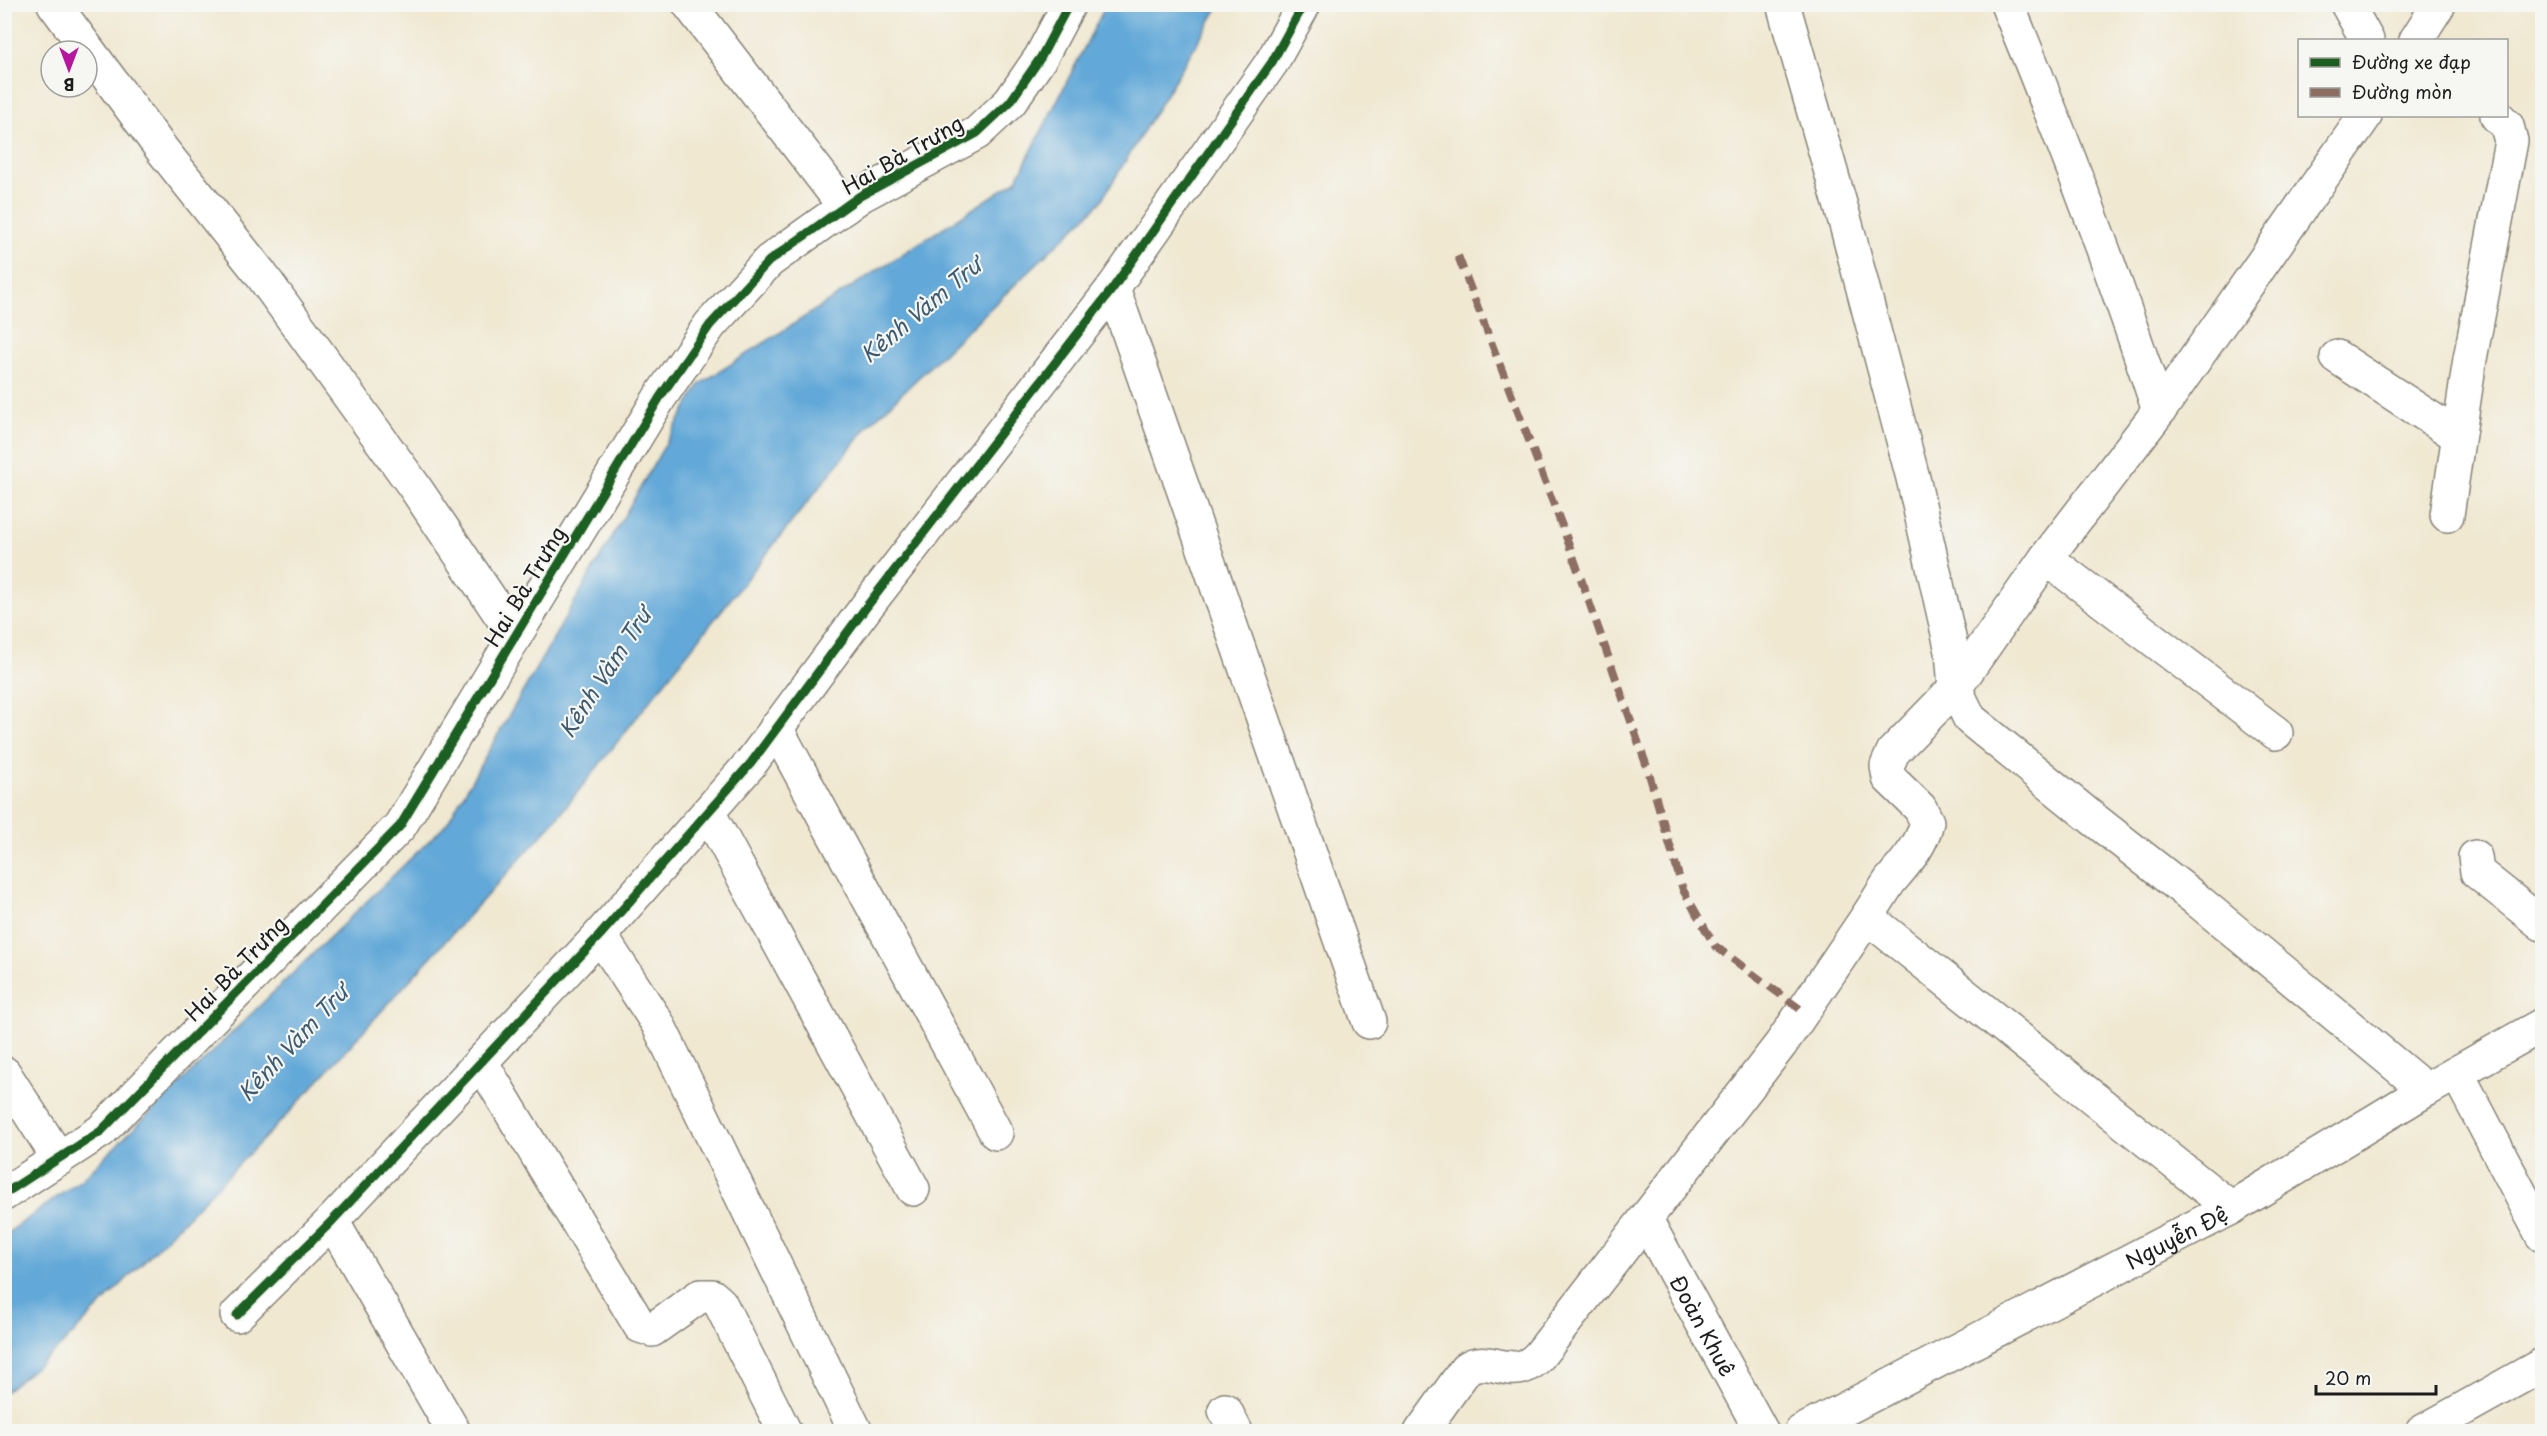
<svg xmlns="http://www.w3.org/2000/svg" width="2547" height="1436" viewBox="0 0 2547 1436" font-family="'Playpen Sans',sans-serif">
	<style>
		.water { fill: #62a8d8; stroke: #3f627a; stroke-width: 1.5 }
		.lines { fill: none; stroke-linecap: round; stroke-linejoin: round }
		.minor-casing { stroke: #868276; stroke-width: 36 }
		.minor { stroke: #fff; stroke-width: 33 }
		.quiet { stroke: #8d6e63; stroke-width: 8; stroke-dasharray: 15 8; stroke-linecap: butt }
		.cycleway-casing { stroke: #f6f6f2; stroke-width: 13 }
		.cycleway { stroke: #1b5e20; stroke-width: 9 }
		.labels { text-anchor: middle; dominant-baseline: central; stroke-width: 4.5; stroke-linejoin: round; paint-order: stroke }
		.street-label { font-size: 21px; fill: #1c1c1c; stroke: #f6f6f2 }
		.water-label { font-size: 22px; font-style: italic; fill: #3c5b71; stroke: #f6f6f2 }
	</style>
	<rect width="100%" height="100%" fill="#f6f6f2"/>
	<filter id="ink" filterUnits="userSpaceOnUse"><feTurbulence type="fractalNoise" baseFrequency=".0167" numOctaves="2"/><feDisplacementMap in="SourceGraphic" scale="12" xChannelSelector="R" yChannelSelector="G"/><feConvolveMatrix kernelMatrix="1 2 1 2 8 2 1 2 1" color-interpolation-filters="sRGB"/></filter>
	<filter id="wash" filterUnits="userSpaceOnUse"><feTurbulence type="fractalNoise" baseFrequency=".008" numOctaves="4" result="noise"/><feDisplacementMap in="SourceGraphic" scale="24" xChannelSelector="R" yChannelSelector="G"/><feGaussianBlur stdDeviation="1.35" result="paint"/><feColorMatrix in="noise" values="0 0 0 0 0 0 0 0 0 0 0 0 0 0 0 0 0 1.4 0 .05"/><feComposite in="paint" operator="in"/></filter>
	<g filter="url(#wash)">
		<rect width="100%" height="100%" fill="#f0e8d1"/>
		<!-- water -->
		<path class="water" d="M1106 5H1220L1100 203 868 426 553 823 286 1116 61 1346 5 1392V1235L82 1179 447 823 700 384 1016 181Z"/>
	</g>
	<g filter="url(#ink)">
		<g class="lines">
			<defs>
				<g id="minor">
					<path d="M54 4 163 151 260 273 414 486 515 636"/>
					<path d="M689 4 845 207"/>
					<path d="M1783 4 1847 228 1913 478 1952 651 1955 688 1970 719 2087 814 2197 900 2426 1090"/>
					<path d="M2007 4C2063 138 2114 273 2159 411"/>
					<path d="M2347 4 2367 40"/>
					<path d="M2416 40 2439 4"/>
					<path d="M1113 288 1369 1022"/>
					<path d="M2337 357 2458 436"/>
					<path d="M2447 515 2470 359 2511 141 2507 126 2497 116"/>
					<path d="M2046 558 2276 733"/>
					<path d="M776 728 996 1133"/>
					<path d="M708 812 913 1189"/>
					<path d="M2475 857 2477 872 2542 924"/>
					<path d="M1867 917C1875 905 1882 893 1890 881 1906 862 1921 847 1927 822L1920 808 1889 778 1887 766 1893 752 1955 688 2046 558 2159 411 2365 116"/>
					<path d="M600 935 658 1024 856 1432"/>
					<path d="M481 1062 640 1326 652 1330 700 1296H712L720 1303 785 1432"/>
					<path d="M4 1073 59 1159"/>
					<path d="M2457 1073 2542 1235"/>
					<path d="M4 1194 101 1131 400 826 660 397 710 325 769 261 860 196 977 133 1010 102 1041 57 1069 4"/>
					<path id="s1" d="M1646 1220 1762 1432"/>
					<path d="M332 1221 454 1432"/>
					<path d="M237 1315 332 1221 600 935 751 763 867 606 1113 288 1272 62 1304 4"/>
					<path d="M1225 1410 1236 1432"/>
					<path d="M1421 1432 1466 1369C1485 1354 1507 1376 1527 1365 1532 1363 1536 1359 1539 1356L1781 1044 1867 917 2231 1208"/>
					<path id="s2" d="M1801 1432 2231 1208 2426 1090 2542 1025"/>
					<path d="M2422 1432 2542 1365"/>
				</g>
			</defs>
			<!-- minor casing -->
			<use href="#minor" class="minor-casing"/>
			<!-- minor -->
			<use href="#minor" class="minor"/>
			<!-- quiet -->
			<path class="quiet" d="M1458 256 1567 539 1647 767 1683 890 1715 946 1804 1012"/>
			<defs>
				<g id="cycleway">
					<path d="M4 1194 101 1131 400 826 660 397 710 325 769 261 860 196 977 133 1010 102 1041 57 1069 4"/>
					<path d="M237 1315 332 1221 600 935 751 763 867 606 1113 288 1272 62 1304 4"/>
				</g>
			</defs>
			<!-- cycleway casing -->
			<use href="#cycleway" class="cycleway-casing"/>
			<!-- cycleway -->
			<use href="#cycleway" class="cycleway"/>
		</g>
	</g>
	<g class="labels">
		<!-- street labels -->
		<g class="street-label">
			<text transform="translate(902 154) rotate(-30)">Hai Bà Trưng</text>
			<text transform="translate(524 586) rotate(-59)">Hai Bà Trưng</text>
			<text transform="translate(235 968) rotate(-46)">Hai Bà Trưng</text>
			<text stroke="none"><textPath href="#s2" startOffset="423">Nguyễn Đệ</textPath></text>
			<text stroke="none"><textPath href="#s1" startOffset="120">Đoàn Khuê</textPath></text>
		</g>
		<!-- water labels -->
		<g class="water-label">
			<text transform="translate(920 309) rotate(-40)">Kênh Vàm Trư</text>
			<text transform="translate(604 672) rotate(-57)">Kênh Vàm Trư</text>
			<text transform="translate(292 1042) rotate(-47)">Kênh Vàm Trư</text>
		</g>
	</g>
	<!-- margin -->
	<rect width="2547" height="1436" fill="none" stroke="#f6f6f2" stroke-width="24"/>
	<!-- legend -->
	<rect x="2298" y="39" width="210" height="78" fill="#f6f6f2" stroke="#9f9f9c" stroke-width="1.5"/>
	<rect x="2310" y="58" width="30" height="9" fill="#1b5e20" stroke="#9f9f9c" stroke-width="1.5"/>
	<text x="2352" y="69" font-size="18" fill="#1c1c1c">Đường xe đạp</text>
	<rect x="2310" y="88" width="30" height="9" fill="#8d6e63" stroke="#9f9f9c" stroke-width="1.5"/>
	<text x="2352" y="99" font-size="18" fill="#1c1c1c">Đường mòn</text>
	<!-- north arrow -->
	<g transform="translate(69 69) rotate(180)"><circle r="28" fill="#f6f6f2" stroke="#9f9f9c" stroke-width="1.5"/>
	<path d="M0-4.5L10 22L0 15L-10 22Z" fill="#b5179e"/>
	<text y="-9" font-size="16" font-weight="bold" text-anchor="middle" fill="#1c1c1c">B</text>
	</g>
	<!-- scale -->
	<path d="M2316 1385v9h120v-9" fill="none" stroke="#1c1c1c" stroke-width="3"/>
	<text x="2325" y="1385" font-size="18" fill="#1c1c1c" stroke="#f6f6f2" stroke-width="4.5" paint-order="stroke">20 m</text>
</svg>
